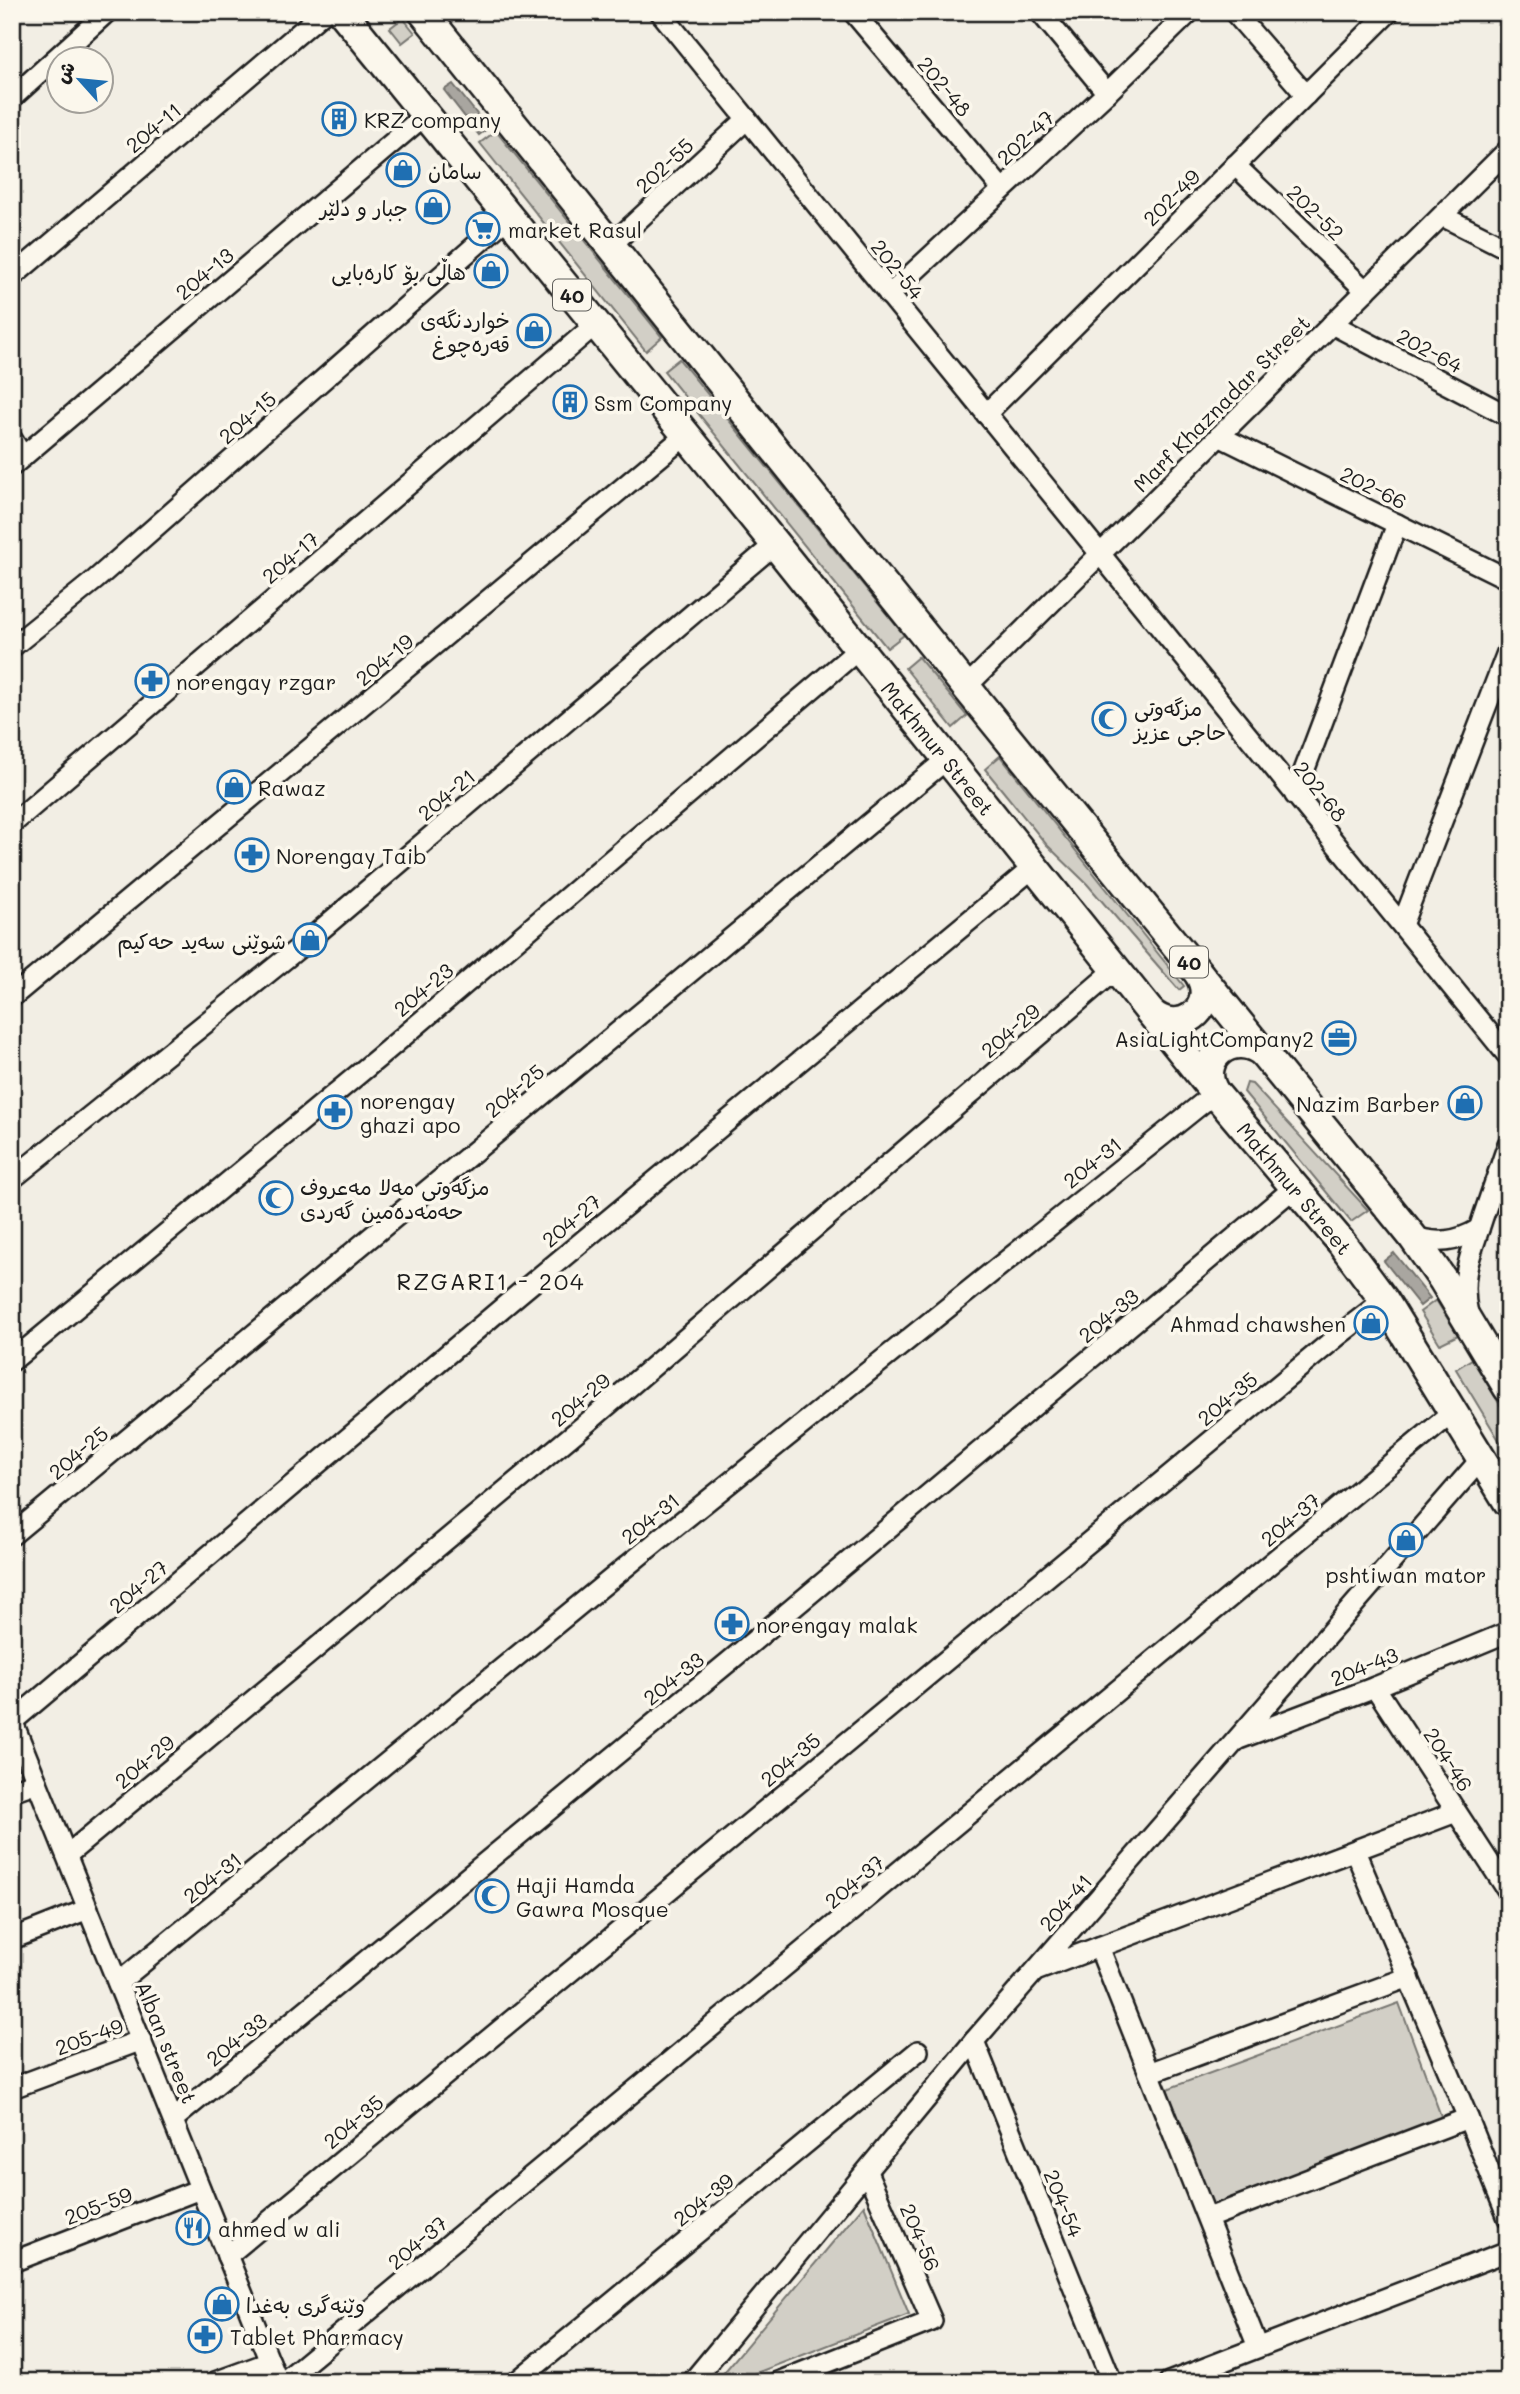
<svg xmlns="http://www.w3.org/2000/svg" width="1520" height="2394" viewBox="0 0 1520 2394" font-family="Mali,'Playpen Sans Arabic',sans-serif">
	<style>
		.green { fill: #d2cfc6; stroke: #777671; stroke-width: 2 }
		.water { fill: #a9a6a0; stroke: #716f6b; stroke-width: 2 }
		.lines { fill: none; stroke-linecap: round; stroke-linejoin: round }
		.minor-casing { stroke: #1c1c1c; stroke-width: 24 }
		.highway-casing { stroke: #1c1c1c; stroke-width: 33 }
		.minor { stroke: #fbf7ec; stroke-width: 19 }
		.highway { stroke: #fbf7ec; stroke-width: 28 }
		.labels { text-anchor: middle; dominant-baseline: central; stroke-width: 7; stroke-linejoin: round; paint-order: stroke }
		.shield { fill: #fbf7ec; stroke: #5f5e5a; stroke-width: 2 }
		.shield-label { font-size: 19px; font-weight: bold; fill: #1c1c1c }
		.street-label { font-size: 21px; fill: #1c1c1c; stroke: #fbf7ec }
		.poi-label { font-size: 21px; fill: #1c1c1c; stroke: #fbf7ec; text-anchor: start }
		.neighbourhood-label { font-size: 23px; letter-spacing: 2px; fill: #1c1c1c; stroke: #fbf7ec }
	</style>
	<rect width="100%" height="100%" fill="#f2eee4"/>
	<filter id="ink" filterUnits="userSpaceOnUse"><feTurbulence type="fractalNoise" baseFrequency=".0143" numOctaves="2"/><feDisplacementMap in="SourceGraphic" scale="14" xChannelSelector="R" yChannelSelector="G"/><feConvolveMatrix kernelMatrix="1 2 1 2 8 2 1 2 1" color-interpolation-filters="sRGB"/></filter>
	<g filter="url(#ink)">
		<!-- green -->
		<g class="green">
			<path d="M403 18 415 33 402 43 390 28Z"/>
			<path d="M496 131 662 337 646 351 480 143Z"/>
			<path d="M679 359 904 635 887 648 664 371Z"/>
			<path d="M918 657 967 716 953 728 905 668Z"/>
			<path d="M1000 756 1184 986 1179 990 1087 884 1046 844 985 769Z"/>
			<path d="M1247 1083 1252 1084 1368 1210 1351 1222 1244 1092Z"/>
			<path d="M1436 1300 1458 1335 1440 1344 1420 1312Z"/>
			<path d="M1472 1359 1508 1418V1455L1456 1369Z"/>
			<path d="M1399 2003 1442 2119 1212 2205 1167 2089Z"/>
			<path d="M864 2205 909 2314 733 2382H716Z"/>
		</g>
		<!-- water -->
		<g class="water">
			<path d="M453 84 488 128 479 135 444 90Z"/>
			<path d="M1394 1253 1430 1298 1420 1306 1384 1261Z"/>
		</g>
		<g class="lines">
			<defs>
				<g id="minor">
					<path d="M660 12 1508 1056"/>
					<path d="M853 12 1002 189"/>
					<path d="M1040 12 1107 93"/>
					<path d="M1234 12 1306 95"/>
					<path d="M12 98 107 12"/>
					<path d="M1235 165 1366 291"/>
					<path d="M1442 216 1508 249"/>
					<path d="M611 245 747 119"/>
					<path d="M12 277 324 12"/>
					<path d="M889 295 1107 93 1190 12"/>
					<path d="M1332 324 1508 416"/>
					<path d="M986 414 1389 12"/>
					<path d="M1219 436 1508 579"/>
					<path d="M12 439 23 457"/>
					<path d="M12 466 425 115"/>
					<path d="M12 647 95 580 508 217"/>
					<path d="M966 687 1508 150"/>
					<path d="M1295 795 1397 524"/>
					<path d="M12 824 596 324"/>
					<path d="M1402 925 1508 650"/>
					<path d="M12 997 686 435"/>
					<path d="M12 1179 310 939 775 544"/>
					<path d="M1412 1236C1437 1245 1457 1242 1479 1229"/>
					<path d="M1468 1314C1459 1276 1472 1252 1483 1217 1491 1193 1500 1168 1508 1144"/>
					<path d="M12 1361 378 1058 859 649"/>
					<path d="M12 1535 947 759"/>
					<path d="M1375 1687 1508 1891"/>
					<path d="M12 1720 278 2382"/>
					<path d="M13 1721 520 1293 1034 867"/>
					<path d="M1239 1739 1375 1687 1508 1632"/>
					<path d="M12 1791 37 1782"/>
					<path d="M1355 1851 1468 2118 1508 2218"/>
					<path d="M67 1855 594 1417 1116 969"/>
					<path d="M12 1939 88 1909"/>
					<path d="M1099 1947 1258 2347"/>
					<path d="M1038 1970 1456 1812"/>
					<path d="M118 1983 661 1538 1215 1093"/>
					<path d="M974 2041 1112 2382"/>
					<path d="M1149 2073 1409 1977"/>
					<path d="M12 2088 142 2040"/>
					<path d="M174 2119 731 1660 1295 1187"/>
					<path d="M1208 2218 1468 2118"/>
					<path d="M227 2256 1339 1335 1384 1300"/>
					<path d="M12 2262 200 2189"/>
					<path d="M215 2382 270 2362"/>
					<path d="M283 2382 1452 1413"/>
					<path d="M516 2382 918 2051"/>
					<path d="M692 2382 974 2041 1481 1459"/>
					<path d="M778 2382 932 2321 867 2172"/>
					<path d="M1169 2382 1508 2251"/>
				</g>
				<g id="highway">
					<path d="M342 12 775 544 1215 1093 1341 1242 1384 1300 1508 1502"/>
					<path d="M423 12 966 687 1412 1236 1443 1280 1508 1388"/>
					<path d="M1150 1012C1178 1039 1220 1008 1199 974"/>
					<path d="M1215 1093C1194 1059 1233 1028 1264 1053"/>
				</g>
			</defs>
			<!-- minor casing -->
			<use href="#minor" class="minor-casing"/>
			<!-- highway casing -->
			<use href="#highway" class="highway-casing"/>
			<!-- minor -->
			<use href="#minor" class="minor"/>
			<!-- highway -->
			<use href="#highway" class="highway"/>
		</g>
	</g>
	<!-- icons -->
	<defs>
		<symbol id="building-ring" viewBox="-11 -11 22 22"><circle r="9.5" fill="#fbf7ec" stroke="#1f6fb2" stroke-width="1.5"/><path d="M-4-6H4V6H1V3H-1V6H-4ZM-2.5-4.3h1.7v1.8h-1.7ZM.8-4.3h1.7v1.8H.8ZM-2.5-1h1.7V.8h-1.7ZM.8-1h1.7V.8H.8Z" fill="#1f6fb2"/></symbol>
		<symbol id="shop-ring" viewBox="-11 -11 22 22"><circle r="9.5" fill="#fbf7ec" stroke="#1f6fb2" stroke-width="1.5"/><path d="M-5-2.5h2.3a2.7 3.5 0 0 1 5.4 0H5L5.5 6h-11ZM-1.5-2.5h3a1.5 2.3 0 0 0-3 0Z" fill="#1f6fb2"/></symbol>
		<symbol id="supermarket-ring" viewBox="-11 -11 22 22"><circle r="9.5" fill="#fbf7ec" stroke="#1f6fb2" stroke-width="1.5"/><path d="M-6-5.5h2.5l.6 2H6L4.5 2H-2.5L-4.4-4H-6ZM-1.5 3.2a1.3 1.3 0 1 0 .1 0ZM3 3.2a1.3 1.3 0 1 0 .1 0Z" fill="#1f6fb2"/></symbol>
		<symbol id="pharmacy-ring" viewBox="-11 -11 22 22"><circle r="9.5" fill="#fbf7ec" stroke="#1f6fb2" stroke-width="1.5"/><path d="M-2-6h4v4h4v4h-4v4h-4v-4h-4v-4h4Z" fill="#1f6fb2"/></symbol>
		<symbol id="mosque-ring" viewBox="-11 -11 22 22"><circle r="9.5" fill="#fbf7ec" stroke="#1f6fb2" stroke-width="1.5"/><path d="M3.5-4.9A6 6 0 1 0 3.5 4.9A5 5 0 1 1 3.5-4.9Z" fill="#1f6fb2"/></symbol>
		<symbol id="office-ring" viewBox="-11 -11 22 22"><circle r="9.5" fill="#fbf7ec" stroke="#1f6fb2" stroke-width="1.5"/><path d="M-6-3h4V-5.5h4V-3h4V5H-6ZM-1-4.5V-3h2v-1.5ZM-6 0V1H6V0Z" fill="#1f6fb2"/></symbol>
		<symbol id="restaurant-ring" viewBox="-11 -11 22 22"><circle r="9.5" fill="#fbf7ec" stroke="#1f6fb2" stroke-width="1.5"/><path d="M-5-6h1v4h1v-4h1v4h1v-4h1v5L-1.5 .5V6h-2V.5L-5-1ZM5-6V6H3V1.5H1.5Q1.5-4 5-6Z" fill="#1f6fb2"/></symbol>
	</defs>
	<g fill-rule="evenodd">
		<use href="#building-ring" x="320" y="100" width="38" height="38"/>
		<use href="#shop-ring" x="384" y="151" width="38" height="38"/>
		<use href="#shop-ring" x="414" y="188" width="38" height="38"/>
		<use href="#supermarket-ring" x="464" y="210" width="38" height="38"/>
		<use href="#shop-ring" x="472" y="252" width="38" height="38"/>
		<use href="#shop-ring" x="515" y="312" width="38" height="38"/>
		<use href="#building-ring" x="551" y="383" width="38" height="38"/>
		<use href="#pharmacy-ring" x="133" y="662" width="38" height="38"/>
		<use href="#mosque-ring" x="1090" y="700" width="38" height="38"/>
		<use href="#shop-ring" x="215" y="768" width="38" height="38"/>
		<use href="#pharmacy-ring" x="233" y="836" width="38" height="38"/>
		<use href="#shop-ring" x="291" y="921" width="38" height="38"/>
		<use href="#office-ring" x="1320" y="1019" width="38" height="38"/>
		<use href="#shop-ring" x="1446" y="1084" width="38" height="38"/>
		<use href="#pharmacy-ring" x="316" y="1093" width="38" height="38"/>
		<use href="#mosque-ring" x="257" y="1179" width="38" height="38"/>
		<use href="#shop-ring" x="1352" y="1304" width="38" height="38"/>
		<use href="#shop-ring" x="1387" y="1521" width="38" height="38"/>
		<use href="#pharmacy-ring" x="713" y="1605" width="38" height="38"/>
		<use href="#mosque-ring" x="473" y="1877" width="38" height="38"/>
		<use href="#restaurant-ring" x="174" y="2209" width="38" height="38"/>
		<use href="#shop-ring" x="203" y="2285" width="38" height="38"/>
		<use href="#pharmacy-ring" x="186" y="2317" width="38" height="38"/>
	</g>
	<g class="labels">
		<!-- shield labels -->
		<g class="shield">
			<rect x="553" y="279.5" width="38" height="31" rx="5"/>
			<rect x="1170" y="946.5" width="38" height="31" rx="5"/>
		</g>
		<g class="shield-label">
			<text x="572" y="295">40</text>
			<text x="1189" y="962">40</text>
		</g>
		<!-- street labels -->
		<g class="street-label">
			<text transform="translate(945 86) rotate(50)">202-48</text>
			<text transform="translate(153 127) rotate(-40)">204-11</text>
			<text transform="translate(1025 137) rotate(-43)">202-47</text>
			<text transform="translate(664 165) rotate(-43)">202-55</text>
			<text transform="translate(1171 197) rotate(-45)">202-49</text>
			<text transform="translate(1316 212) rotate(44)">202-52</text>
			<text transform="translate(898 269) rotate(51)">202-54</text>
			<text transform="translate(204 273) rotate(-40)">204-13</text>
			<text transform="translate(1430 350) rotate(28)">202-64</text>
			<text transform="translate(1221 403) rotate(-45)">Marf Khaznadar Street</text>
			<text transform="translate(247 417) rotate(-41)">204-15</text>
			<text transform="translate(1374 487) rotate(26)">202-66</text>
			<text transform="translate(290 557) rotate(-41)">204-17</text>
			<text transform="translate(384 659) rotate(-40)">204-19</text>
			<text transform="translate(938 748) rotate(51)">Makhmur Street</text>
			<text transform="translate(1321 791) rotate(51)">202-68</text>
			<text transform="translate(446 794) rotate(-40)">204-21</text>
			<text transform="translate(423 989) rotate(-40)">204-23</text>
			<text transform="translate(1010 1030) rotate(-41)">204-29</text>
			<text transform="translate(514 1090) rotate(-40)">204-25</text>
			<text transform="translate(1092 1162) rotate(-39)">204-31</text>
			<text transform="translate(1295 1188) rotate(50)">Makhmur Street</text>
			<text transform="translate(571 1220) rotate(-40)">204-27</text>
			<text transform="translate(1108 1315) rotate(-40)">204-33</text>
			<text transform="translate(1227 1398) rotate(-40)">204-35</text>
			<text transform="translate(580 1399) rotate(-40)">204-29</text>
			<text transform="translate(78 1452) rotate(-40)">204-25</text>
			<text transform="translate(650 1518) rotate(-39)">204-31</text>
			<text transform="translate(1290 1519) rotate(-40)">204-37</text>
			<text transform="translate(138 1586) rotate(-40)">204-27</text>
			<text transform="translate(1364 1666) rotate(-22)">204-43</text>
			<text transform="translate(673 1678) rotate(-39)">204-33</text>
			<text transform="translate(790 1759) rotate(-40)">204-35</text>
			<text transform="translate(1449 1759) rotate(57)">204-46</text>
			<text transform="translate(144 1761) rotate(-40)">204-29</text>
			<text transform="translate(212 1877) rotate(-39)">204-31</text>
			<text transform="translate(854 1881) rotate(-40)">204-37</text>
			<text transform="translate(1065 1902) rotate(-49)">204-41</text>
			<text transform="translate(89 2036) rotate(-20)">205-49</text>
			<text transform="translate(236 2039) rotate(-39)">204-33</text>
			<text transform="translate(167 2042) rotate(68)">Alban street</text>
			<text transform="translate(353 2121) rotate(-40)">204-35</text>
			<text transform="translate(703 2199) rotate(-39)">204-39</text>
			<text transform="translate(1064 2203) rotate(68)">204-54</text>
			<text transform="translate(98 2205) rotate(-21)">205-59</text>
			<text transform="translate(921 2237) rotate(67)">204-56</text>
			<text transform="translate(417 2242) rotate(-40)">204-37</text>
		</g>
		<!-- poi labels -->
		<g class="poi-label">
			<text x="364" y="119">KRZ company</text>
			<text x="428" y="170">سامان</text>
			<text x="408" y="207" text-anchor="end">جبار و دلێر</text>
			<text x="508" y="229">market Rasul</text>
			<text x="466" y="271" text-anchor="end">هاڵی بۆ کارەبایی</text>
			<text x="510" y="319" text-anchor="end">خواردنگەی<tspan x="510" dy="24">قەرەچوغ</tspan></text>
			<text x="594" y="402">Ssm Company</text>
			<text x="176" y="681">norengay rzgar</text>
			<text x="1134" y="707">مزگەوتی<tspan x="1134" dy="24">حاجی عزیز</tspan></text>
			<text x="258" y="787">Rawaz</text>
			<text x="276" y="855">Norengay Taib</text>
			<text x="286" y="940" text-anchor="end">شوێنی سەید حەکیم</text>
			<text x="1314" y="1038" text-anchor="end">AsiaLightCompany2</text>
			<text x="360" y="1100">norengay<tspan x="360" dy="24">ghazi apo</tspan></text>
			<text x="1440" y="1103" text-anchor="end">Nazim Barber</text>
			<text x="300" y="1186">مزگەوتی مەلا مەعروف<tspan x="300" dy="24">حەمەدەمین گەردی</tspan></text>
			<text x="1346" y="1323" text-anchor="end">Ahmad chawshen</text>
			<text x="1406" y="1574" text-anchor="middle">pshtiwan mator</text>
			<text x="756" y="1624">norengay malak</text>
			<text x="516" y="1884">Haji Hamda<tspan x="516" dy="24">Gawra Mosque</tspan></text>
			<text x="218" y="2228">ahmed w ali</text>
			<text x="246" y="2304">وێنەگری بەغدا</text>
			<text x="230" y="2336">Tablet Pharmacy</text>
		</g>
		<!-- neighbourhood labels -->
		<g class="neighbourhood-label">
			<text x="491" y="1281">RZGARI1 - 204</text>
		</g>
	</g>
	<!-- margin -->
	<rect width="1520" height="2394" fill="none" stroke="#fbf7ec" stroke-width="42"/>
	<rect x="21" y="21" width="1478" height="2352" fill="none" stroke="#1c1c1c" stroke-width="2.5" filter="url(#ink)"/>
	<!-- north arrow -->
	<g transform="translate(80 80) rotate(297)"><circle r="33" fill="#fbf7ec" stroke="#a29f99" stroke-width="2"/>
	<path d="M0-5L12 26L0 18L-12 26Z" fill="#1f6fb2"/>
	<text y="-10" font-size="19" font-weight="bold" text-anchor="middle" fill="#1c1c1c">ش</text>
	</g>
</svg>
